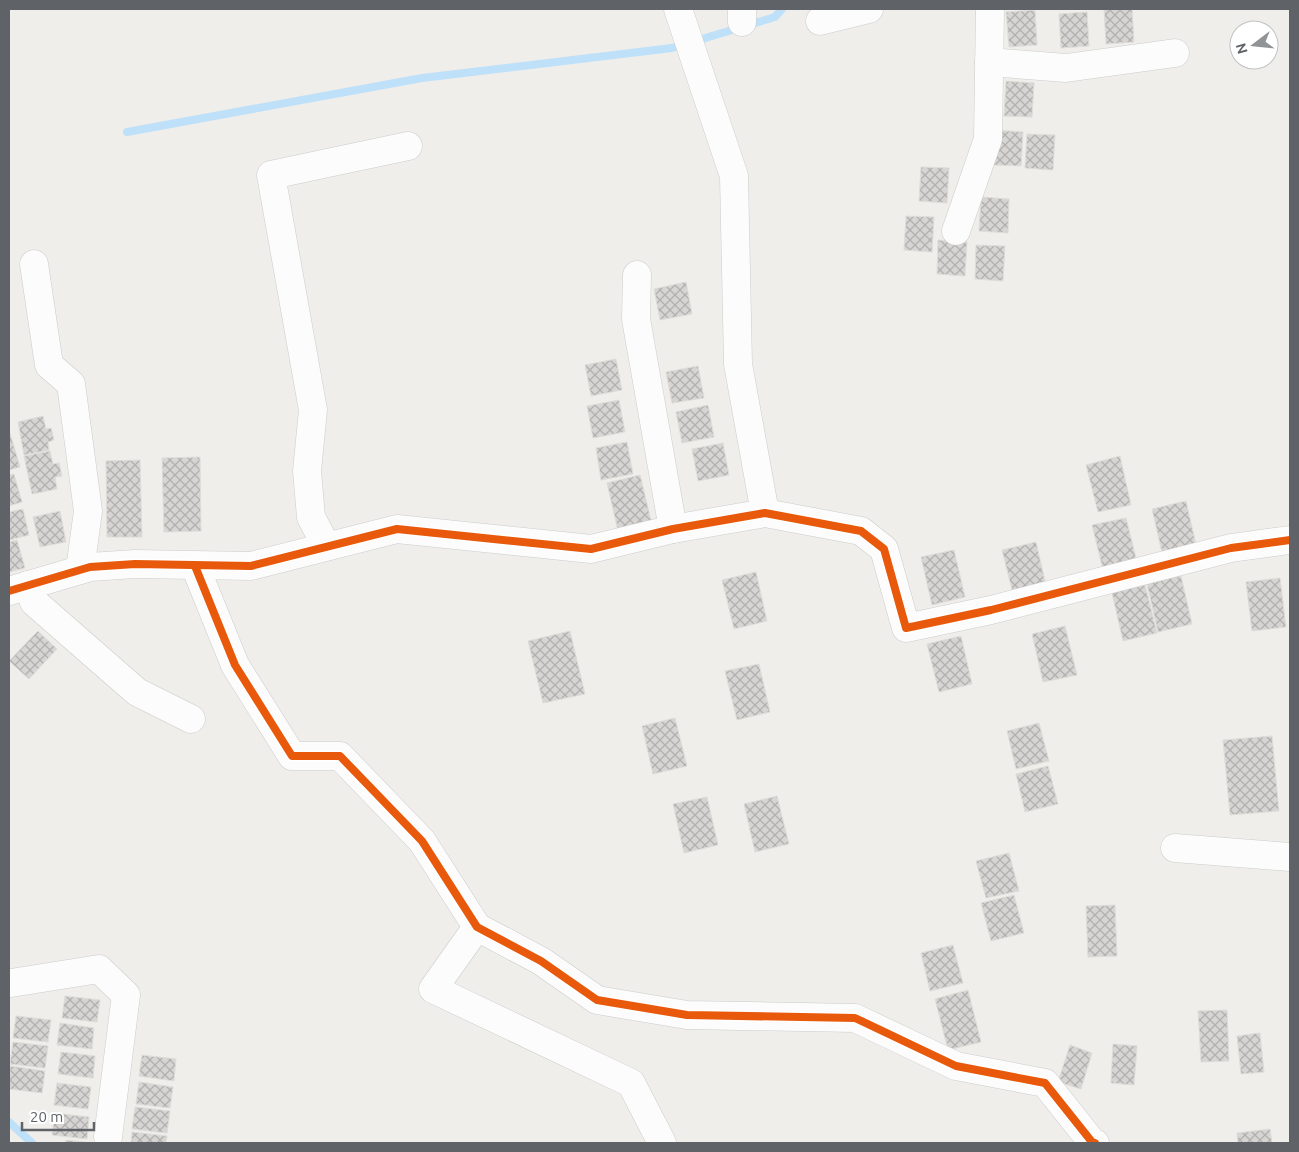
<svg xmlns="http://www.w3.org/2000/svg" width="1299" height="1152" viewBox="0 0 1299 1152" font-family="Ubuntu,sans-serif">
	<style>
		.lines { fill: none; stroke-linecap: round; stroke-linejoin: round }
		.stream { stroke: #bfe0f9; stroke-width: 8 }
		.building { fill: url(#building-cross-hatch); stroke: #deddd9 }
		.street-casing { stroke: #cbcccc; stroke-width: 29 }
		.street { stroke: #fdfcfc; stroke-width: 28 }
		.cycleway-casing { stroke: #fff; stroke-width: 11 }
		.cycleway { stroke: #e8590c; stroke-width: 8 }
	</style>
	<defs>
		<pattern id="building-cross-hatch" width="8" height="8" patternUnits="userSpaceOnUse" patternTransform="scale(1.25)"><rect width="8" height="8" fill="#d6d5d3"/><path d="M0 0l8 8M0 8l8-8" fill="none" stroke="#b1b0af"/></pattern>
	</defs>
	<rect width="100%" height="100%" fill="#efeeea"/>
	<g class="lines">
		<!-- stream -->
		<g class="stream">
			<path d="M127 132 422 78 672 48 775 17 782 9"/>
			<path d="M9 1122 32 1143"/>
		</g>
	</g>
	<!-- building -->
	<g class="building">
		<path d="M1104 9H1132L1134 42 1106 44Z"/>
		<path d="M1035 10 1037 45 1009 47 1006 12Z"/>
		<path d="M1087 12 1089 46 1061 48 1059 14Z"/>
		<path d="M1006 81 1034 83 1032 117 1004 116Z"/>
		<path d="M995 130 1023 132 1021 166 993 165Z"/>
		<path d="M1027 134 1055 135 1053 170 1025 168Z"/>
		<path d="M921 167 949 168 947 203 919 201Z"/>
		<path d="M981 197 1009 199 1008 233 979 231Z"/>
		<path d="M906 216 934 217 932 252 904 250Z"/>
		<path d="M938 240 967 242 965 276 937 274Z"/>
		<path d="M976 245 1005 246 1003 281 975 279Z"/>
		<path d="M686 282 692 314 660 320 654 289Z"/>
		<path d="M616 359 622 390 591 396 585 365Z"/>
		<path d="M698 366 704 398 672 403 666 372Z"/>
		<path d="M619 400 625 432 593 438 587 406Z"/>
		<path d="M708 405 714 437 682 443 676 412Z"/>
		<path d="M43 416 46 429 51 428 54 440 48 442 49 450 24 455 18 422Z"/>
		<path d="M10 433 20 467 9 470V434Z"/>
		<path d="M627 442 633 474 601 480 596 448Z"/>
		<path d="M723 443 729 475 698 481 692 449Z"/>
		<path d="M50 451 53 464 59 463 62 476 55 477 57 489 32 494 24 456Z"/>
		<path d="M1120 456 1131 505 1098 512 1086 465Z"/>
		<path d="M200 457 201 531 164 532 162 458Z"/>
		<path d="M140 460 142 537H107L106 461Z"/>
		<path d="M14 474 22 502 9 506V475Z"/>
		<path d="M640 475 652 524 618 531 607 483Z"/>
		<path d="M1186 501 1197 549 1163 557 1152 509Z"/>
		<path d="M23 509 29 535 9 540V512Z"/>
		<path d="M60 511 66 542 40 547 33 517Z"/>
		<path d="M1126 518 1138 566 1104 574 1092 525Z"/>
		<path d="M17 540 25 568 9 572V542Z"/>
		<path d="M1036 542 1047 590 1014 598 1002 550Z"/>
		<path d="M954 550 965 597 932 605 921 557Z"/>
		<path d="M756 572 767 621 734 629 722 580Z"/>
		<path d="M1181 576 1192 624 1158 632 1147 584Z"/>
		<path d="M1280 578 1286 627 1252 631 1246 582Z"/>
		<path d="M1145 585 1157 633 1123 641 1112 593Z"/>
		<path d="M1065 626 1077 675 1043 682 1032 634Z"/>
		<path d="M38 631 57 649 29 679 9 661Z"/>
		<path d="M570 631 585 694 543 703 528 641Z"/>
		<path d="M961 636 972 684 939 692 927 644Z"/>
		<path d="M759 664 770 712 737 720 725 671Z"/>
		<path d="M675 718 687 766 653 774 642 726Z"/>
		<path d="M1039 723 1049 761 1016 769 1007 731Z"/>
		<path d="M1272 736 1279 811 1230 815 1223 740Z"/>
		<path d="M1048 766 1058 804 1025 812 1016 774Z"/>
		<path d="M777 796 789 844 755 852 744 804Z"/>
		<path d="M707 797 718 845 684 853 673 804Z"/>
		<path d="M1009 853 1019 891 986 898 976 861Z"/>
		<path d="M1014 895 1024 933 991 941 981 903Z"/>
		<path d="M1115 905 1117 956 1088 957 1086 906Z"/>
		<path d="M953 945 963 983 930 991 921 953Z"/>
		<path d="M968 990 981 1042 948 1050 935 999Z"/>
		<path d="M65 996 100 1000 97 1022 62 1018Z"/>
		<path d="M1227 1010 1229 1061 1201 1062 1198 1011Z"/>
		<path d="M16 1016 51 1020 48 1042 13 1038Z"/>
		<path d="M60 1023 94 1028 92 1049 57 1045Z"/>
		<path d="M1260 1033 1264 1072 1241 1074 1237 1036Z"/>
		<path d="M13 1042 48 1046 45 1068 10 1064Z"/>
		<path d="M1113 1044 1137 1046 1134 1085 1111 1083Z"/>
		<path d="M1070 1045 1092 1053 1081 1089 1058 1082Z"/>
		<path d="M61 1052 95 1056 93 1078 58 1074Z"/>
		<path d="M142 1055 176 1059 174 1081 139 1076Z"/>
		<path d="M10 1066 45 1071 42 1093 9 1089Z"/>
		<path d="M139 1082 173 1087 170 1108 136 1104Z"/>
		<path d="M57 1083 91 1087 88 1109 54 1105Z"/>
		<path d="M135 1107 170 1111 167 1133 132 1129Z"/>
		<path d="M55 1113 89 1117 87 1139 52 1135Z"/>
		<path d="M1270 1129 1272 1143H1238L1237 1133Z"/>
		<path d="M132 1132 167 1136 166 1143H131Z"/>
		<path d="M66 1140 92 1143H65Z"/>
	</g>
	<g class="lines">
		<defs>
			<g id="street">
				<path d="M678 9 734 176 738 364 765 513"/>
				<path d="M742 9V22"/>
				<path d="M820 21 869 9"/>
				<path d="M989 62 1066 68 1175 53"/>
				<path d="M956 231 988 139 990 9"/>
				<path d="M34 264 49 365 71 384 88 511 80 570"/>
				<path d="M637 275 636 319 673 529"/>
				<path d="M326 546 311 517 307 471 313 410 271 175 408 146"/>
				<path d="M195 566 235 665 292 756H340L422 841 477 927 541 961 597 1000 687 1015 855 1018 956 1066 1045 1083 1092 1142 1095 1143"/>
				<path d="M28 585 34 602 137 692 191 719"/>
				<path d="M9 591 90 567 135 564 251 566 397 529 591 549 673 529 765 513 861 531 884 549 906 628 991 610 1231 548 1290 540"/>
				<path d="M1175 848 1290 857"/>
				<path d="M477 927 433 989 631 1083 662 1143"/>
				<path d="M11 983 99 969 126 995 108 1137"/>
			</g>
		</defs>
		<!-- street casing -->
		<use href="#street" class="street-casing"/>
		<!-- street -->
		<use href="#street" class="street"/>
		<defs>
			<g id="cycleway">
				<path d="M195 566 235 665 292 756H340L422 841 477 927 541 961 597 1000 687 1015 855 1018 956 1066 1045 1083 1092 1142 1095 1143"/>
				<path d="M9 591 90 567 135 564 251 566 397 529 591 549 673 529 765 513 861 531 884 549 906 628 991 610 1231 548 1290 540"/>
			</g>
		</defs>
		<!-- cycleway casing -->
		<use href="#cycleway" class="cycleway-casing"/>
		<!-- cycleway -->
		<use href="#cycleway" class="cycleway"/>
	</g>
	<!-- border -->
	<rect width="1299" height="1152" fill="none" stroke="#5f6368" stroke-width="20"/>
	<!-- north arrow -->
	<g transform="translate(1254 45) rotate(254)"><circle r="24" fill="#ffffff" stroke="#bfc1c3"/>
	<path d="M0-4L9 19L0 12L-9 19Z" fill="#919496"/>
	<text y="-8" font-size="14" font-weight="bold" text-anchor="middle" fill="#5f6368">N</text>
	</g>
	<!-- scale -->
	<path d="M22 1122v8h72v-8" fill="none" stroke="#5f6368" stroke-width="2.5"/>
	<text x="30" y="1122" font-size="15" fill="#5f6368" stroke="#ffffff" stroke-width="4" paint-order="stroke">20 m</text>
</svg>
